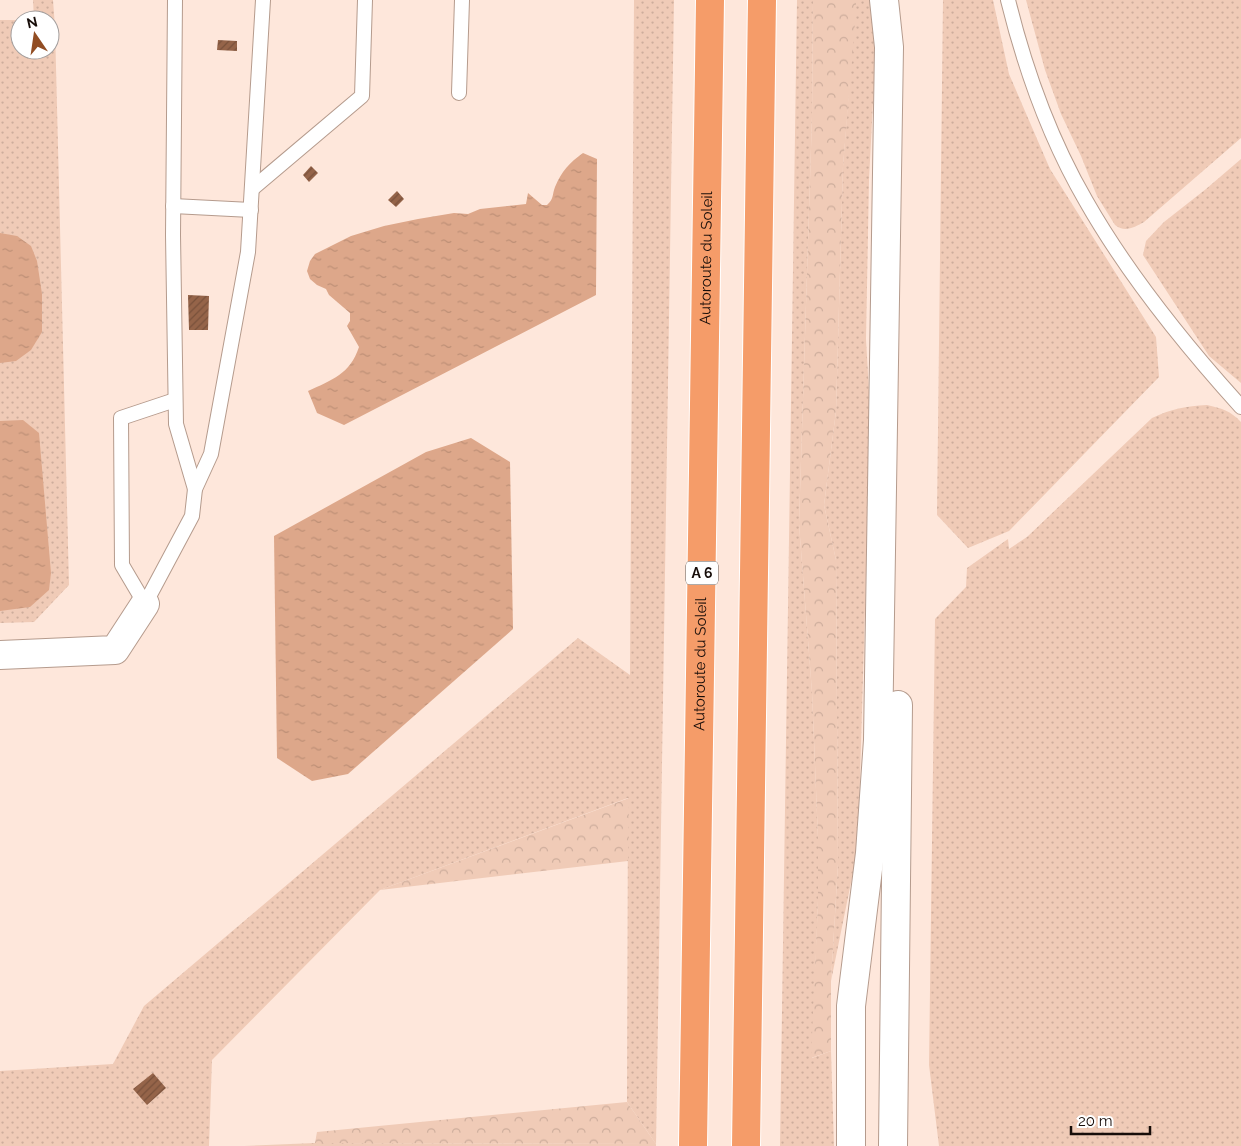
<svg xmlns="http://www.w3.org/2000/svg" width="1241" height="1146" viewBox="0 0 1241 1146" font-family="Raleway,sans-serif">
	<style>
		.grass { fill: url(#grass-dots); fill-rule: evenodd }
		.forest { fill: url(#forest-crowns) }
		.water { fill: url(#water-ripples) }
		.building { fill: url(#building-hatch) }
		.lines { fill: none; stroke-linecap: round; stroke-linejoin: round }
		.service-casing { stroke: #b59b8d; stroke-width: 16 }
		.minor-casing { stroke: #b59b8d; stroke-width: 30 }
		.secondary-casing { stroke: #b59b8d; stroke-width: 30 }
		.motorway-casing { stroke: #fff; stroke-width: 30 }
		.service { stroke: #fff; stroke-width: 14 }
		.minor { stroke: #fff; stroke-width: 28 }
		.secondary { stroke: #fff; stroke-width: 28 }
		.motorway { stroke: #f59c69; stroke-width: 28 }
		.labels { text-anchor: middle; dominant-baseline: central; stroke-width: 4; stroke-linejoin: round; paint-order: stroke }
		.shield { fill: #fff; stroke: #5d5653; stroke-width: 1 }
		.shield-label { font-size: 14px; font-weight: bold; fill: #170d09 }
		.street-label { font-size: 15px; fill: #170d09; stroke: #fff }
	</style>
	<defs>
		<pattern id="grass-dots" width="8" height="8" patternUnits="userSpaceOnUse" patternTransform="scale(1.25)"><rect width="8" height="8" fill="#f0cbb7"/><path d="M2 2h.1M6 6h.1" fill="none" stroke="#cdad9c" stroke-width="1.8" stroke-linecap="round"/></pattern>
		<pattern id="forest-crowns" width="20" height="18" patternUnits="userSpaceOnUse" patternTransform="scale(1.25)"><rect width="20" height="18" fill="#f0cbb7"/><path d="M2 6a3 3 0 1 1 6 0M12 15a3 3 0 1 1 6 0" fill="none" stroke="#cdad9c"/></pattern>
		<pattern id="water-ripples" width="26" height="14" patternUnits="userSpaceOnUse" patternTransform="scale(1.25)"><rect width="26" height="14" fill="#dda78a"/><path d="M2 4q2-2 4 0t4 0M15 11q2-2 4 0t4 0" fill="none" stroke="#bd8f76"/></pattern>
		<pattern id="building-hatch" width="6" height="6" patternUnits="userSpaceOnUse" patternTransform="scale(1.25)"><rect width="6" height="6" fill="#956449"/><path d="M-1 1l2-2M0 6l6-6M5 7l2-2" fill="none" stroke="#79513b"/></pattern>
	</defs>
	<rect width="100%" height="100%" fill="#fee7db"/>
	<!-- grass -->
	<g class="grass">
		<path d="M33 0H53L55 27 69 585 34 622 0 623V20H34ZM20 20H50V50H20Z"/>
		<path d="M634 0H674L656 1146H244L315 1143 656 1144 627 1102 628 798 380 890 212 1060 209 1146H0V1071L113 1064 144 1006 578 638 630 675Z"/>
		<path d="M797 0H813L812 117 799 524 812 692 818 838V901L812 1058 831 1051 834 1146H780Z"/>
		<path d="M856 0H871L876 44 869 180 866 339 872 445 866 574 858 848 831 981 838 864 836 560 824 505 836 411 843 166Z"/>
		<path d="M943 0H993L1009 74 1050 169 1156 337 1159 377 1009 531 968 548 937 515Z"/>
		<path d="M1026 0H1241V138L1144 222C1135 227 1125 233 1115 225L1097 196 1081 156 1061 114 1045 70Z"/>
		<path d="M1241 159V383L1209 356 1143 255 1146 241 1164 222 1206 189Z"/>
		<path d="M1207 405C1221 408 1231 411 1241 422V1146H939L929 1065 935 619 966 587 967 568 1008 539 1009 549 1027 537 1152 418C1171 409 1186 406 1207 405Z"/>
	</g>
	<!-- forest -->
	<g class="forest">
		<path d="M813 0H856V12L843 166 836 411 824 505 836 560 838 864 831 981V1051L811 1058 818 901V838L812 692 799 524 812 117Z"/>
		<path d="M629 798 628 861 380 890Z"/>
		<path d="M627 1102 656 1144 315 1143 317 1132Z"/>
	</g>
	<!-- water -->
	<g class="water">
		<path d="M583 153 597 159 596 295 344 425 317 413 308 391C332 380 350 374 359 347L347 326 350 321V313L329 295 326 289 317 285 310 279 307 271 310 261 315 254 351 236 384 226 418 219 454 213 468 214 480 209 526 204 528 193 542 205H547C554 199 552 195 555 187 562 171 569 163 583 153Z"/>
		<path d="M0 233 17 236 31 246 37 261 42 294V332L31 350 16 361 0 363Z"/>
		<path d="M23 420 39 433 51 573 49 590 30 607 0 611V421Z"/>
		<path d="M471 438 510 462 513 629 348 774 312 781 277 758 274 536 426 452Z"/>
	</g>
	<!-- building -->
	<g class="building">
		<path d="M218 40 237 41V51L217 50Z"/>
		<path d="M311 166 318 173 309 182 303 175Z"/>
		<path d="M397 191 404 199 396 207 388 200Z"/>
		<path d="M188 295 209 296 208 330H189Z"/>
		<path d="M153 1073 166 1088 147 1105 133 1089Z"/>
	</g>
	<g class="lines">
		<defs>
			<g id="service">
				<path d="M175 0 173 235 176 424 195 489"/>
				<path d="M1008 0C1025 69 1050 139 1086 201 1128 275 1185 345 1241 407"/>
				<path d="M459 93 462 0"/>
				<path d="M252 189 362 96 365 0"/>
				<path d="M173 206 251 210"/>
				<path d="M145 604 192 516 195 489 211 454 248 252 263 0"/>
				<path d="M145 604 122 565 121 418 175 400"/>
			</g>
			<path id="minor" d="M0 655 115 650 145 604"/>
			<g id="secondary">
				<path d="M851 1146V1006L870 853 878 740 889 47 884 0"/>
				<path d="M893 1146 898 705"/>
			</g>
			<g id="motorway">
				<path id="s1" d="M693 1146 710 0"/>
				<path d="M746 1146 762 0"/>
			</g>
		</defs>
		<!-- service casing -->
		<use href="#service" class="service-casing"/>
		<!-- minor casing -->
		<use href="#minor" class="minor-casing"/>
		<!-- secondary casing -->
		<use href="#secondary" class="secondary-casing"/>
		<!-- motorway casing -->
		<use href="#motorway" class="motorway-casing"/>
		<!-- service -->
		<use href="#service" class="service"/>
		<!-- minor -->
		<use href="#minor" class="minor"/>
		<!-- secondary -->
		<use href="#secondary" class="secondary"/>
		<!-- motorway -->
		<use href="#motorway" class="motorway"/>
	</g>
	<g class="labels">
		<!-- shield labels -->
		<rect class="shield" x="686" y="561.5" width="32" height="23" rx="4"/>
		<g class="shield-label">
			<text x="702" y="573">A 6</text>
		</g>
		<!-- street labels -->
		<g class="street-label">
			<text stroke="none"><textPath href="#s1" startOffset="888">Autoroute du Soleil</textPath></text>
			<text stroke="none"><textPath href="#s1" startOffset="482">Autoroute du Soleil</textPath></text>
		</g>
	</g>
	<!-- north arrow -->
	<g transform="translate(35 35) rotate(347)"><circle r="24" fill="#ffffff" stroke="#a29e9d"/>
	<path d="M0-4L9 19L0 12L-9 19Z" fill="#924d23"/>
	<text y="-8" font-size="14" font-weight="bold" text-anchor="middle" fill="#170d09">N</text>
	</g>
	<!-- scale -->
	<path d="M1071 1126v8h79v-8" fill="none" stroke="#170d09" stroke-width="2.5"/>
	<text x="1078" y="1126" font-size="15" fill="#170d09" stroke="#ffffff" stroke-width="4" paint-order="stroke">20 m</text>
</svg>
